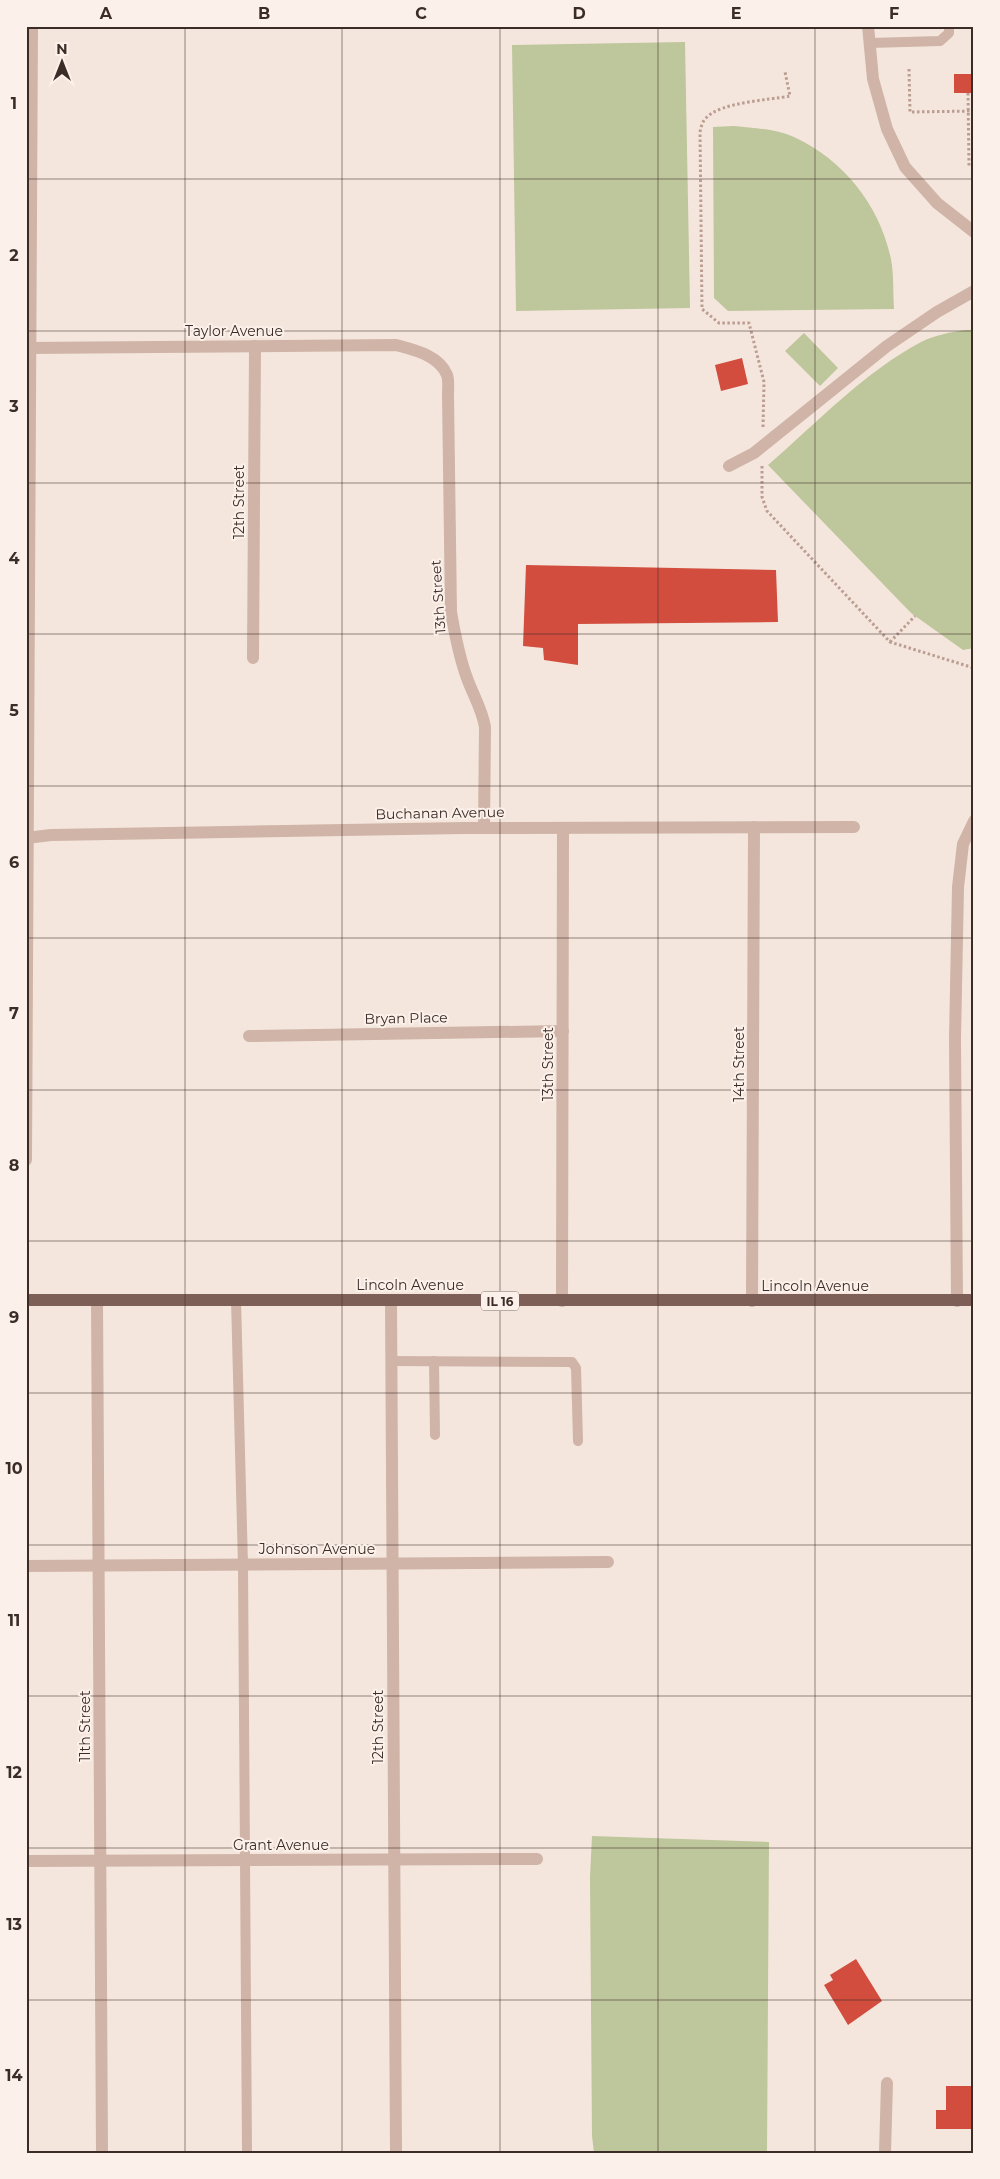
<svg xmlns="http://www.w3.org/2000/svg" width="1000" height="2179" viewBox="0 0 1000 2179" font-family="Montserrat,sans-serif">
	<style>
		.green { fill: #bec69b }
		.building { fill: #d24d3e }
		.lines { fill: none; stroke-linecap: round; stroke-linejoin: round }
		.path { stroke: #bb9d91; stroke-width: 3; stroke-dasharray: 2.5 2.5; stroke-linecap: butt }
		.lane { stroke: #cfb4a7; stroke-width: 10 }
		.street { stroke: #cfb4a7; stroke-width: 12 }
		.primary { stroke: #7e5f58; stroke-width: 12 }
		.grid { fill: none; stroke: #3b2c28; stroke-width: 1; stroke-opacity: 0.55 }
		.labels { text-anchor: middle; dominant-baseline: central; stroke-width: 4; stroke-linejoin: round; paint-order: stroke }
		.shield { fill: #fcf1ea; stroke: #756762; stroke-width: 1 }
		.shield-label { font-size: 12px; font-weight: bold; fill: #3b2c28 }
		.street-label { font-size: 14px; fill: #3b2c28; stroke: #fcf1ea }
		.neatline { fill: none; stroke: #3b2c28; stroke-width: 2 }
		.grid-label { font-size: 16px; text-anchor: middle; font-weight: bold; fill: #3b2c28 }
	</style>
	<rect width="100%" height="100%" fill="#f5e6dd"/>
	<!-- green -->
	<g class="green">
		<path d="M685 42 690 308 516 311 512 45Z"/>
		<path d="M734 126C754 128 776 129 794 137 844 160 880 206 891 259 894 275 893 293 894 309L728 311 714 298 713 127Z"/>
		<path d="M966 330H974V648L963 650 911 613 768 465C815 424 866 371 921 342 935 335 951 332 966 330Z"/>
		<path d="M804 333 838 368 820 386 785 351Z"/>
		<path d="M592 1836 769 1842 767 2153H594L592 2136 590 1877Z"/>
	</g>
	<!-- building -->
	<g class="building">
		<rect x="954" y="74" width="20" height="19"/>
		<path d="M742 358 748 384 721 391 715 365Z"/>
		<path d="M526 565 776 570 778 622 578 624V665L544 660 543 648 523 646Z"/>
		<path d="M856 1959 882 2001 848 2025 824 1985 833 1980 830 1975Z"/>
		<path d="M946 2086H974V2129H936V2110H946Z"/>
	</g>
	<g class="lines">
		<!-- path -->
		<g class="path">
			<path d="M909 69 910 112 974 111"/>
			<path d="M968 93 969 166H974"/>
			<path d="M763 427 764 382 749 323H719L702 309 700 132C701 127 702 122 706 118 720 102 770 100 790 96L785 72"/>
			<path d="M762 466V497L767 511 890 642 974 668"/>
			<path d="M890 642 915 616"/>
		</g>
		<!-- lane -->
		<g class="lane">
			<path d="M870 43 940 41 949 33V26"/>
			<path d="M236 1300 243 1565 247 2153"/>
			<path d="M391 1361 572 1362 576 1368 578 1441"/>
			<path d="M434 1361 435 1435"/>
		</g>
		<!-- street -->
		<g class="street">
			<path d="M868 26 873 79 887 129 905 167 937 203 974 232"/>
			<path d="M26 348 396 345C414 350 439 355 447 375 449 380 448 389 448 395L451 612C455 635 459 657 467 678 473 695 482 709 485 727L484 828"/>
			<path d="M729 466 754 453 887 346 937 312 974 291"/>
			<path d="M253 658 255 346"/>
			<path d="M26 838 51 835 464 828 854 827"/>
			<path d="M249 1036 563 1031"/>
			<path d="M26 1160 32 26"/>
			<path d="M97 1300 102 2153"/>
			<path d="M391 1300 396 2153"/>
			<path d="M562 1301 563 828"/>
			<path d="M752 1301 754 827"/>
			<path d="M957 1301 955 1039 958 887 963 844 974 821"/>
			<path d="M26 1566 608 1562"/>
			<path d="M26 1861 537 1859"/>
			<path d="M885 2153 887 2083"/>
		</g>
		<!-- primary -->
		<path class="primary" d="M26 1300H974"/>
	</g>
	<!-- grid -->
	<path class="grid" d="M185 26V2153M342 26V2153M500 26V2153M658 26V2153M815 26V2153M26 179H974M26 331H974M26 483H974M26 634H974M26 786H974M26 938H974M26 1090H974M26 1241H974M26 1393H974M26 1545H974M26 1696H974M26 1848H974M26 2000H974"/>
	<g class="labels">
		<!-- shield labels -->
		<rect class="shield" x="481" y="1291.5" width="38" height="19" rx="4"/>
		<g class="shield-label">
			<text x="500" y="1301">IL 16</text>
		</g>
		<!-- street labels -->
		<g class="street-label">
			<text x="234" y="331">Taylor Avenue</text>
			<text transform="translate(239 502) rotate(-90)">12th Street</text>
			<text transform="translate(438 597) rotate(-94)">13th Street</text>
			<text transform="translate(440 813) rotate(-1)">Buchanan Avenue</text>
			<text transform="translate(406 1018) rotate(-1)">Bryan Place</text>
			<text transform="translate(548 1064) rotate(-90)">13th Street</text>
			<text transform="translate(739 1064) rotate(-90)">14th Street</text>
			<text x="410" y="1285">Lincoln Avenue</text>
			<text x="815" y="1286">Lincoln Avenue</text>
			<text x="317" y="1549">Johnson Avenue</text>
			<text transform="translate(85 1726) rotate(-90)">11th Street</text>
			<text transform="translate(378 1727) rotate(-90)">12th Street</text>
			<text x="281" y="1845">Grant Avenue</text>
		</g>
	</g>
	<!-- border -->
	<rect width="1000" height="2179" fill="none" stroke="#fcf1ea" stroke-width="55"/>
	<!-- north arrow -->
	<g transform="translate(62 62)" stroke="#fcf1ea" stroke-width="4" paint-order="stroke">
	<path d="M0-4L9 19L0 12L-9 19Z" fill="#3b2c28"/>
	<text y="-8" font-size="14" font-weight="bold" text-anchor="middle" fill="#3b2c28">N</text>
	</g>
	<rect x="28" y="28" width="944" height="2124" class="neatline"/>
	<g class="grid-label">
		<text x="106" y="19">A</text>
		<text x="264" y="19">B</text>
		<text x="421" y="19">C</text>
		<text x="579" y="19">D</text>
		<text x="736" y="19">E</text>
		<text x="894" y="19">F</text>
		<text x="14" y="109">1</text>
		<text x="14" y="261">2</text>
		<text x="14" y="412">3</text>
		<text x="14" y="564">4</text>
		<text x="14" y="716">5</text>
		<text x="14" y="868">6</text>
		<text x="14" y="1019">7</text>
		<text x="14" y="1171">8</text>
		<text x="14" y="1323">9</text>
		<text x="14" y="1474">10</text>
		<text x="14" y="1626">11</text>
		<text x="14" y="1778">12</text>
		<text x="14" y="1930">13</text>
		<text x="14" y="2081">14</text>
	</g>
</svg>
